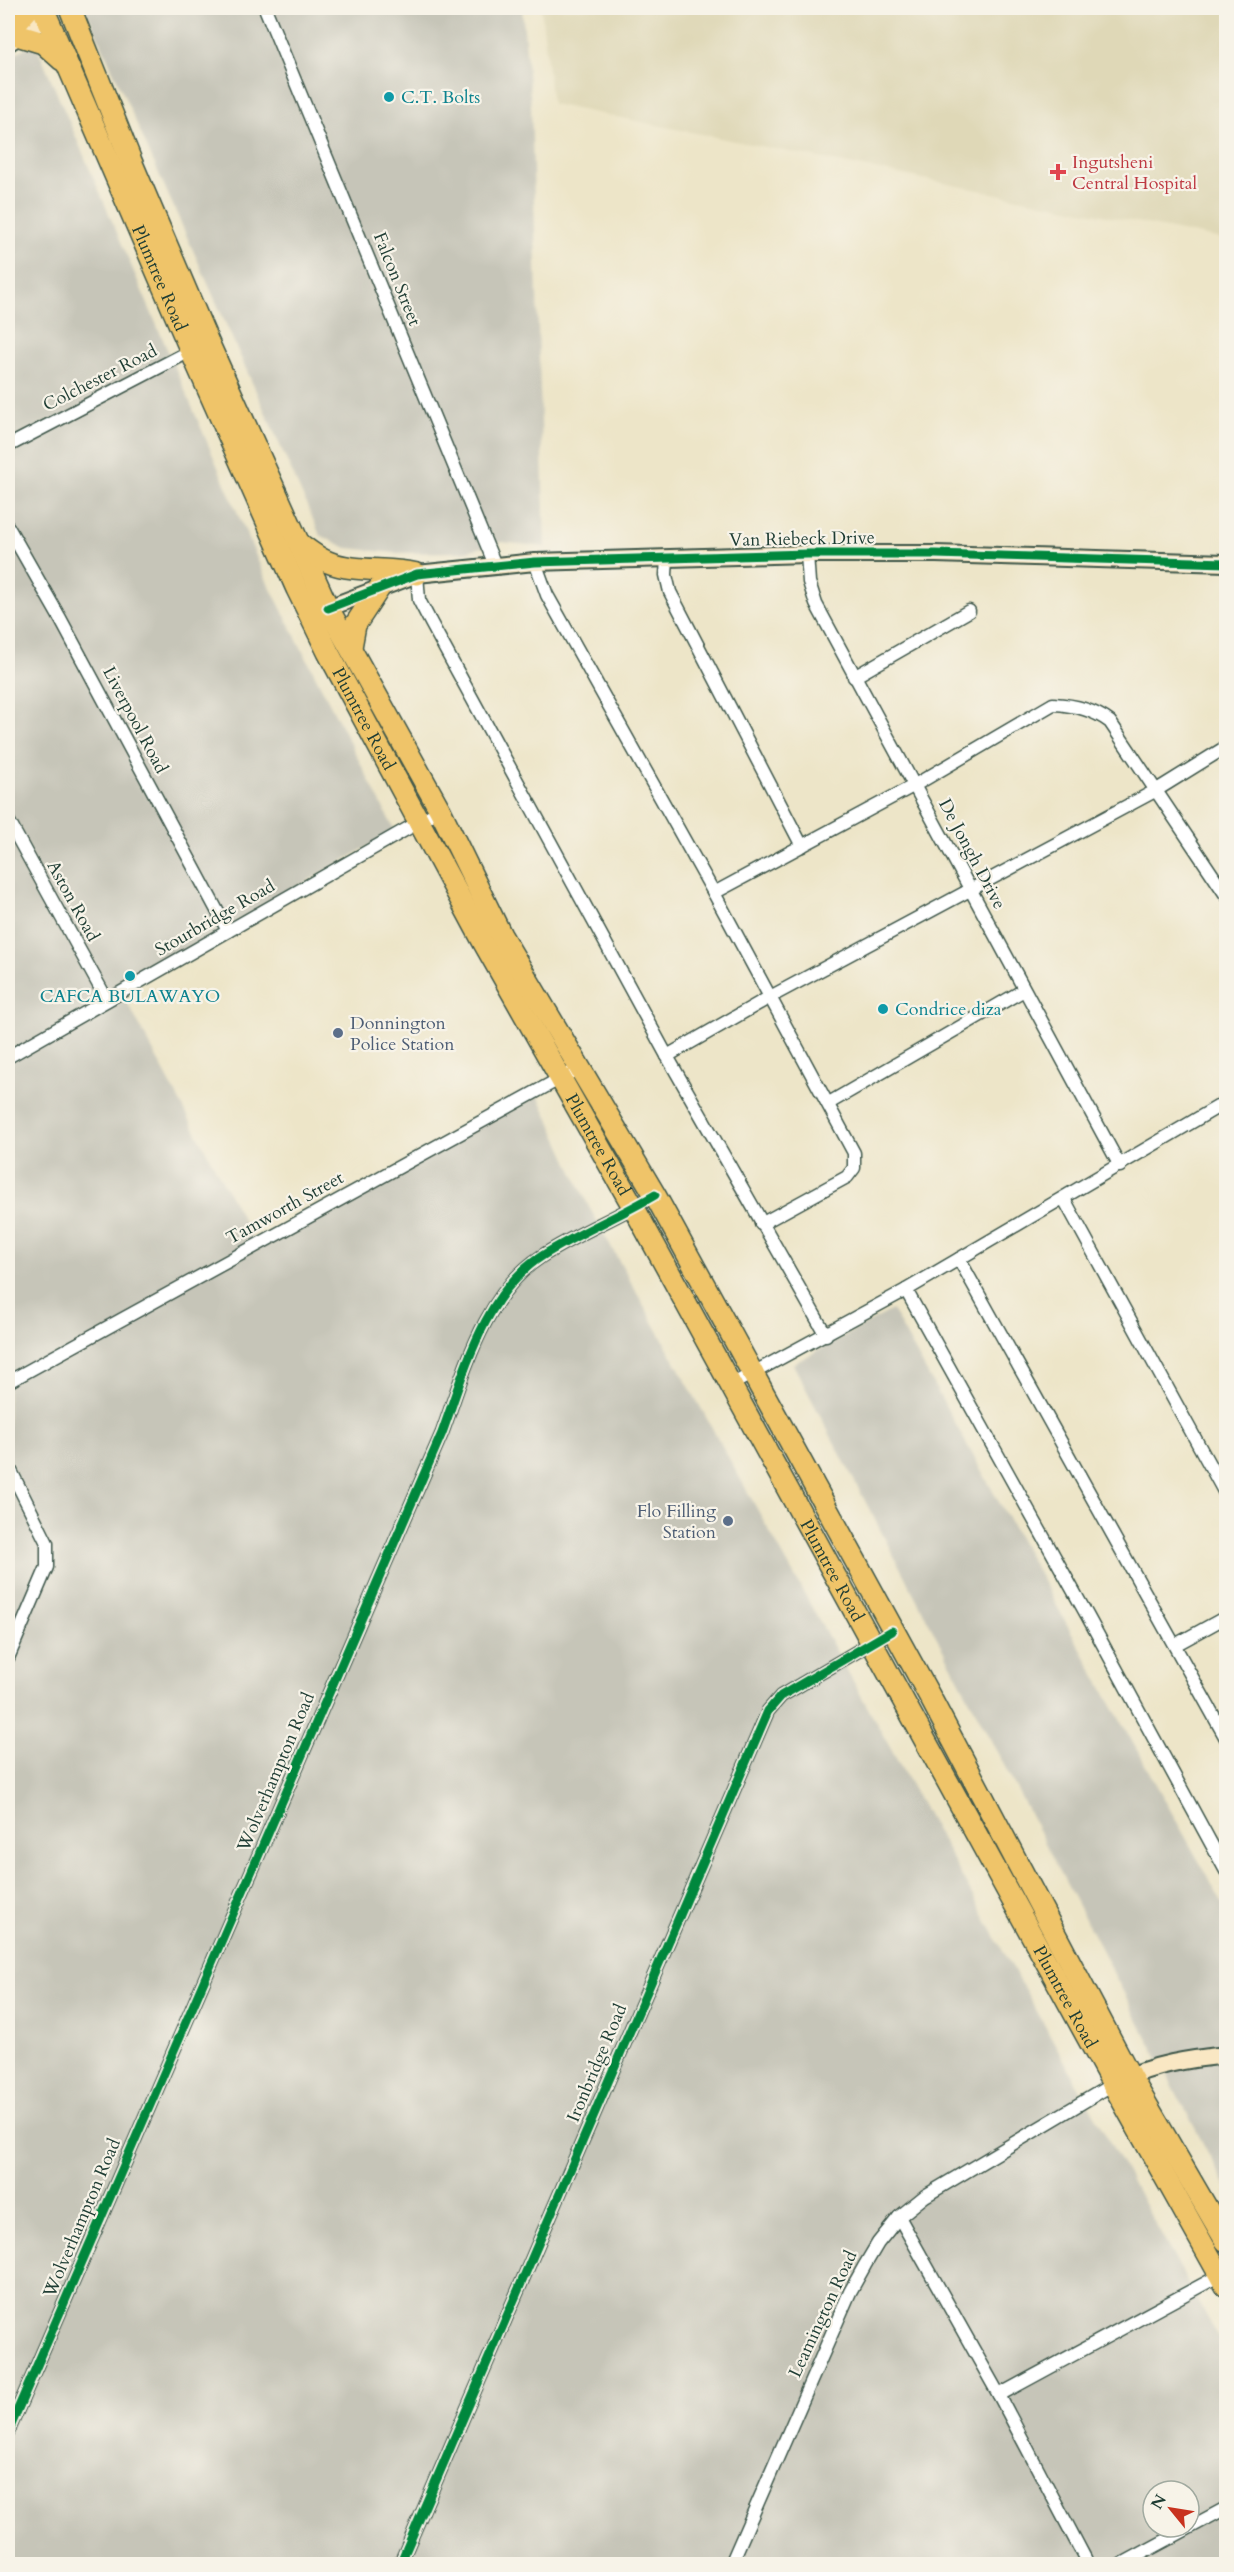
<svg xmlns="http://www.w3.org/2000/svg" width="1234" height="2572" viewBox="0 0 1234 2572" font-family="Cardo,serif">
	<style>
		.built { fill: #dfd8b7 }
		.industrial { fill: #c6c5b8; fill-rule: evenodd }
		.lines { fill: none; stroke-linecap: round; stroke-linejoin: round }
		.street-casing { stroke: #3e564a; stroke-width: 15 }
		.secondary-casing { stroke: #3e564a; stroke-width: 20 }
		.highway-casing { stroke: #3e564a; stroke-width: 24 }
		.street { stroke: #fff; stroke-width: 12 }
		.secondary { stroke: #f9e7c3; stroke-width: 16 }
		.highway { stroke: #efc469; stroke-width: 21 }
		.cycleway-casing { stroke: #f7f3e8; stroke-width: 13 }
		.cycleway { stroke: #00873e; stroke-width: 9 }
		.culture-dot { fill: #0f9aa8; stroke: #f7f3e8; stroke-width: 2 }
		.health-dot { fill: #e0444e; stroke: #f7f3e8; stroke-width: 2 }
		.service-dot { fill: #5c6f8a; stroke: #f7f3e8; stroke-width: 2 }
		.labels { text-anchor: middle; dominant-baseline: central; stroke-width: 4.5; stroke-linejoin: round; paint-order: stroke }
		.culture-label { font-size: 18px; fill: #0d838f; stroke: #f7f3e8; text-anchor: start }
		.health-label { font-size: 18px; fill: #be3a42; stroke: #f7f3e8; text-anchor: start }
		.street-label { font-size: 18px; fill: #1f3d34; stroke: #f7f3e8 }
		.service-label { font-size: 18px; fill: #4e5e75; stroke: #f7f3e8; text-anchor: start }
	</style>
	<rect width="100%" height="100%" fill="#f7f3e8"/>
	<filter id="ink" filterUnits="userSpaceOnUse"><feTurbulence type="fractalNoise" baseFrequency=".0167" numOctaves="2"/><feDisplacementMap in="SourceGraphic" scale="12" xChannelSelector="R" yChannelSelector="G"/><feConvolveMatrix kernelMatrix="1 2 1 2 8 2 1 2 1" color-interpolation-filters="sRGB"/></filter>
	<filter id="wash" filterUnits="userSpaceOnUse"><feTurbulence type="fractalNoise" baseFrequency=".008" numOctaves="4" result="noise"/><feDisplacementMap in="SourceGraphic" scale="24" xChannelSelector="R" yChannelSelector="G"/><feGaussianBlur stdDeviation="1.35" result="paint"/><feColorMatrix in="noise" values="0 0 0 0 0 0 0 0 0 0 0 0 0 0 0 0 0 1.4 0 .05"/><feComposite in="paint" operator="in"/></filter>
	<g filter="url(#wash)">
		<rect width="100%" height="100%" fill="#ede5c8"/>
		<!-- built -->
		<path class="built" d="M541 8H1226V240L552 104Z"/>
		<!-- industrial -->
		<g class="industrial">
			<path d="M85 8H522L531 106 545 547 502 542 463 552 395 553 347 548 320 535Z"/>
			<path d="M35 42 266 579 395 831 120 989 258 1248 538 1095 589 1207 1226 2351V2564H8V58ZM1153 2491H1189V2527H1153Z"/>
			<path d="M892 1310 1226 1910V2187L793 1364Z"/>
		</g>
	</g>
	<g filter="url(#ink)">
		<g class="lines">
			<defs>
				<g id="street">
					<path d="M265 8 495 565"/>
					<path d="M8 446 196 348"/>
					<path d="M8 527 61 620 228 931"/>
					<path d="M807 554 809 582 816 604 1120 1166"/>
					<path d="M667 558 666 575 670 592 802 846"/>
					<path d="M535 562 547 595 714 893 854 1153V1168L847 1177 761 1224"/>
					<path d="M417 574 419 600 431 623 667 1056 826 1335"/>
					<path d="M854 677 969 611"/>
					<path d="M8 820 107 1000"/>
					<path d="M714 893 915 785 1053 704C1074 705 1093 709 1110 722L1226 895"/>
					<path d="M667 1056 770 997 1155 791 1226 747"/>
					<path d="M8 1057 440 810"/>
					<path d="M829 1103 1024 990"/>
					<path d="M1064 1199 1226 1495"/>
					<path d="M959 1259 1226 1738"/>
					<path d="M906 1290 1088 1617 1226 1871"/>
					<path d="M8 1382 581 1067"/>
					<path d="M731 1385 906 1290 1226 1102"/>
					<path d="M8 1465 47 1543V1567L8 1658"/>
					<path d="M1175 1645 1226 1617"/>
					<path d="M899 2217 999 2395 1088 2564"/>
					<path d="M999 2395 1224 2273"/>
					<path d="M8 2432 442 1433C464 1373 484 1293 542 1256 578 1233 618 1217 655 1195"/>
					<path d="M400 2564 768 1711 781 1696 892 1631"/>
					<path d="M731 2564 850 2292 865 2265 878 2243 899 2217 925 2196 1113 2084"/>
					<path d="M1122 2564 1226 2508"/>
				</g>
				<g id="secondary">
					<path d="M8 43 37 24 46 16"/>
					<path d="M328 608 417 574 535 562 807 554H936L1226 563"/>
					<path d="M1120 2081C1153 2064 1190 2059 1226 2055"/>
				</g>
				<g id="highway">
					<path id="s1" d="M43 8 191 351 297 589 328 652 484 943 634 1208 1113 2084 1226 2286"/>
					<path d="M70 8 131 161 208 342 328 608 440 810 501 935 655 1195 929 1695 1130 2076 1226 2241"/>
					<path d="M14 25 29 8"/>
					<path d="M20 36 43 43 62 60"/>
					<path d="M300 544C308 550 318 558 328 562 355 573 388 567 417 574"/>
					<path d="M351 647 355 625 380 587"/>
				</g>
			</defs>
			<!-- street casing -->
			<use href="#street" class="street-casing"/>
			<!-- secondary casing -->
			<use href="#secondary" class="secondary-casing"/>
			<!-- highway casing -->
			<use href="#highway" class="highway-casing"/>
			<!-- street -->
			<use href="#street" class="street"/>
			<!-- secondary -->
			<use href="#secondary" class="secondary"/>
			<!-- highway -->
			<use href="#highway" class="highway"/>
			<defs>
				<g id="cycleway">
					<path d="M328 608 417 574 535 562 807 554H936L1226 563"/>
					<path d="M8 2432 442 1433C464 1373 484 1293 542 1256 578 1233 618 1217 655 1195"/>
					<path d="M400 2564 768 1711 781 1696 892 1631"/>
				</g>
			</defs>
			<!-- cycleway casing -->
			<use href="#cycleway" class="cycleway-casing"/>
			<!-- cycleway -->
			<use href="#cycleway" class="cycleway"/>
		</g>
	</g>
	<!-- markers -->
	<g class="culture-dot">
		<circle cx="389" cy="97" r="6"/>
		<circle cx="130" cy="976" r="6"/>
		<circle cx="883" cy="1009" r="6"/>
	</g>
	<path class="health-dot" d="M1055 163h6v6h6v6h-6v6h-6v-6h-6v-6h6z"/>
	<g class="service-dot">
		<circle cx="338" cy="1033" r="6"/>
		<circle cx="728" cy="1521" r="6"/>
	</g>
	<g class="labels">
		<!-- culture labels -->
		<g class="culture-label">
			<text x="401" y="97">C.T. Bolts</text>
			<text x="130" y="996" text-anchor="middle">CAFCA BULAWAYO</text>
			<text x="895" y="1009">Condrice diza</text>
		</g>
		<!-- health labels -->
		<g class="health-label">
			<text x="1072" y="162">Ingutsheni<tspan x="1072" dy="21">Central Hospital</tspan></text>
		</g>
		<!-- street labels -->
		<g class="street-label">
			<text stroke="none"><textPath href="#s1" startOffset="294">Plumtree Road</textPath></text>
			<text transform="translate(397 279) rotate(68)">Falcon Street</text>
			<text transform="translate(100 378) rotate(-27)">Colchester Road</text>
			<text transform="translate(802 539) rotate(-1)">Van Riebeck Drive</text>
			<text stroke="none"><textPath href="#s1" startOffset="780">Plumtree Road</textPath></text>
			<text transform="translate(135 720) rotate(62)">Liverpool Road</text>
			<text transform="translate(972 854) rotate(62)">De Jongh Drive</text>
			<text transform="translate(73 901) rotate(61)">Aston Road</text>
			<text transform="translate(215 918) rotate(-30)">Stourbridge Road</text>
			<text stroke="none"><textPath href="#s1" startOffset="1266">Plumtree Road</textPath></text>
			<text transform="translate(285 1208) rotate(-29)">Tamworth Street</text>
			<text stroke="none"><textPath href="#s1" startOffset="1752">Plumtree Road</textPath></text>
			<text transform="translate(276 1772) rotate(-67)">Wolverhampton Road</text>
			<text stroke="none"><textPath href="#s1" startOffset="2238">Plumtree Road</textPath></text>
			<text transform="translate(597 2063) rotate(-67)">Ironbridge Road</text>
			<text transform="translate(82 2218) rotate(-67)">Wolverhampton Road</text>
			<text transform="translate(823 2314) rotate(-65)">Leamington Road</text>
		</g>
		<!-- service labels -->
		<g class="service-label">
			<text x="350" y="1023">Donnington<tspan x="350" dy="21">Police Station</tspan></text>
			<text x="716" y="1511" text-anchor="end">Flo Filling<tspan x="716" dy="21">Station</tspan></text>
		</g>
	</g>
	<!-- margin -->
	<rect width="1234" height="2572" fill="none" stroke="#f7f3e8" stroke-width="30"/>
	<!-- north arrow -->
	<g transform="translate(1171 2509) rotate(300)"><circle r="28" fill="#f7f3e8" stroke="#a1aaa0" stroke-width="1.5"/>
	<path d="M0-4.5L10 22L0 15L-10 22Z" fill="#c8321e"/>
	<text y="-9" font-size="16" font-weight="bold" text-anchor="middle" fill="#1f3d34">N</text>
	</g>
</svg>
